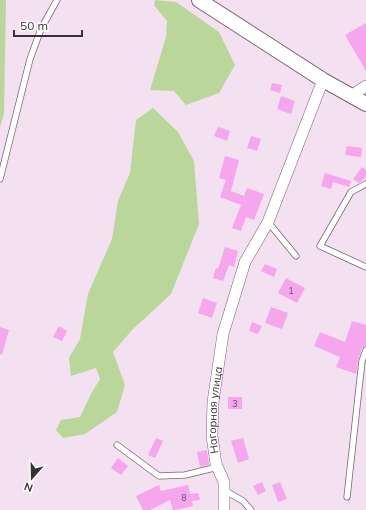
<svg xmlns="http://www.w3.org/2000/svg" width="366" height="510" viewBox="0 0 366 510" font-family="Mulish,sans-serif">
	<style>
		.green { fill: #bad69b }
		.building { fill: #f5a6ec }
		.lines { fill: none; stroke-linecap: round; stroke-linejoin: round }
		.service-casing { stroke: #776675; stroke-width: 7 }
		.minor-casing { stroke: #776675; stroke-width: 12 }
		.tertiary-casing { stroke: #776675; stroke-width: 16 }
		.service { stroke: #fff; stroke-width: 5.5 }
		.minor { stroke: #fff; stroke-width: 11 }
		.tertiary { stroke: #fff; stroke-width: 14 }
		.labels { text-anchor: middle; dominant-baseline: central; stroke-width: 4; stroke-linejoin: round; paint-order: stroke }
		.number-label { font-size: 9px; fill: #674e64 }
		.street-label { font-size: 11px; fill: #383137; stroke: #fff }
	</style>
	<rect width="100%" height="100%" fill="#f3e0f0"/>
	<!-- green -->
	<g class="green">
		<path d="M0 0H6L4 114 0 127Z"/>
		<path d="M155 0 176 2 219 32 235 65 219 93 186 105 174 91 150 90 166 37 167 21 154 5Z"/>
		<path d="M153 108 178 132 194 161 199 224 171 294 132 330 113 352 125 385 117 412 85 434 63 438 56 430 61 420 80 417 91 394 100 379 96 368 71 376 69 358 80 339 88 294 112 239 118 201 130 173 136 120Z"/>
	</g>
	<!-- building -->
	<g class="building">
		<path d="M366 23V71L345 35Z"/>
		<path d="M272 83 282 85 280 93 270 90Z"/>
		<path d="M281 96 295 101 291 114 277 109Z"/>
		<path d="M218 127 230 131 227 141 214 136Z"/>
		<path d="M251 136 261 139 257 151 247 148Z"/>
		<path d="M347 146 362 148 361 157 345 155Z"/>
		<path d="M225 156 239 160 231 191 244 196 247 188 264 194 254 220 246 217 241 231 232 228 241 205 220 197 226 180 219 178Z"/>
		<path d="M362 167 366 170V177L359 183 353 179Z"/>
		<path d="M325 173 351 181 349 187 333 182 331 189 321 186Z"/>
		<path d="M225 247 238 251 234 267 229 265 223 281 213 278 216 268 218 269Z"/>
		<path d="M265 264 277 269 274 277 261 271Z"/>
		<path d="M286 278 305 288 297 303 278 293Z"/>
		<path d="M203 298 217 303 212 318 198 313Z"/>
		<path d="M271 307 288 313 282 329 265 323Z"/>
		<path d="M352 321 366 325V346L362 348 358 360 356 374 336 367 340 357 314 346 320 332 345 342Z"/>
		<path d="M252 322 262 326 258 334 249 331Z"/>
		<path d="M59 326 67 331 62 341 53 337Z"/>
		<path d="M0 327 9 330 2 355 0 354Z"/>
		<rect x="228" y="397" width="14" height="12"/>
		<path d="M156 438 163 441 155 458 148 455Z"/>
		<path d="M243 438 249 459 238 463 231 441Z"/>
		<path d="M207 450 209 465 200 467 197 452Z"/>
		<path d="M118 458 128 466 121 475 111 468Z"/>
		<path d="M262 482 266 491 258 495 253 486Z"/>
		<path d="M280 482 287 499 278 502 272 485Z"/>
		<path d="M159 485 161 491 188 485 190 494 198 493 200 500 192 501 193 506 175 510H173L170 500 150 510H143L136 496Z"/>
	</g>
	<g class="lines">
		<defs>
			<g id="service">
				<path d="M0 179 30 59 41 29 57 0"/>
				<path d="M366 184 351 192 320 246 366 267"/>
				<path d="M268 222 296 256"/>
				<path d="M117 445 159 476 185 475 218 467"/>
				<path d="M224 490 243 501 251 510"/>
				<path d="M347 497 362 361 366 350"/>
			</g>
			<g id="minor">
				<path d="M351 96 366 86"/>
				<path id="s1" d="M224 510V482L216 464 212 436 213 402 223 334 245 262 268 222 323 80"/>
			</g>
			<path id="tertiary" d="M199 0 323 80 366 104"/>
		</defs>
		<!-- service casing -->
		<use href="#service" class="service-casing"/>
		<!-- minor casing -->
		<use href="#minor" class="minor-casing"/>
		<!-- tertiary casing -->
		<use href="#tertiary" class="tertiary-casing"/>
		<!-- service -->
		<use href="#service" class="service"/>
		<!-- minor -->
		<use href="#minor" class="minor"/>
		<!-- tertiary -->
		<use href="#tertiary" class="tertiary"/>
	</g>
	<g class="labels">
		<!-- number labels -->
		<g class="number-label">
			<text x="291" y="290">1</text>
			<text x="235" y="403">3</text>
			<text x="184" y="497">8</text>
		</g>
		<!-- street labels -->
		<g class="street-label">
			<text stroke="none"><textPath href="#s1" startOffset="102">Нагорная улица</textPath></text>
		</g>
	</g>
	<!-- north arrow -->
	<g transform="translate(32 478) rotate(200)" stroke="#ffffff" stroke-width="3" paint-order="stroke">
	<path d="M0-3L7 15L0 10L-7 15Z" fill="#383137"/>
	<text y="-6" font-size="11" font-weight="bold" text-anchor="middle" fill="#383137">N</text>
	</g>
	<!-- scale -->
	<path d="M14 30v6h68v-6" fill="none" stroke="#383137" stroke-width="2"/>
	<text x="20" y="30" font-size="12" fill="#383137" stroke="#ffffff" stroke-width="3" paint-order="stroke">50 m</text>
</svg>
